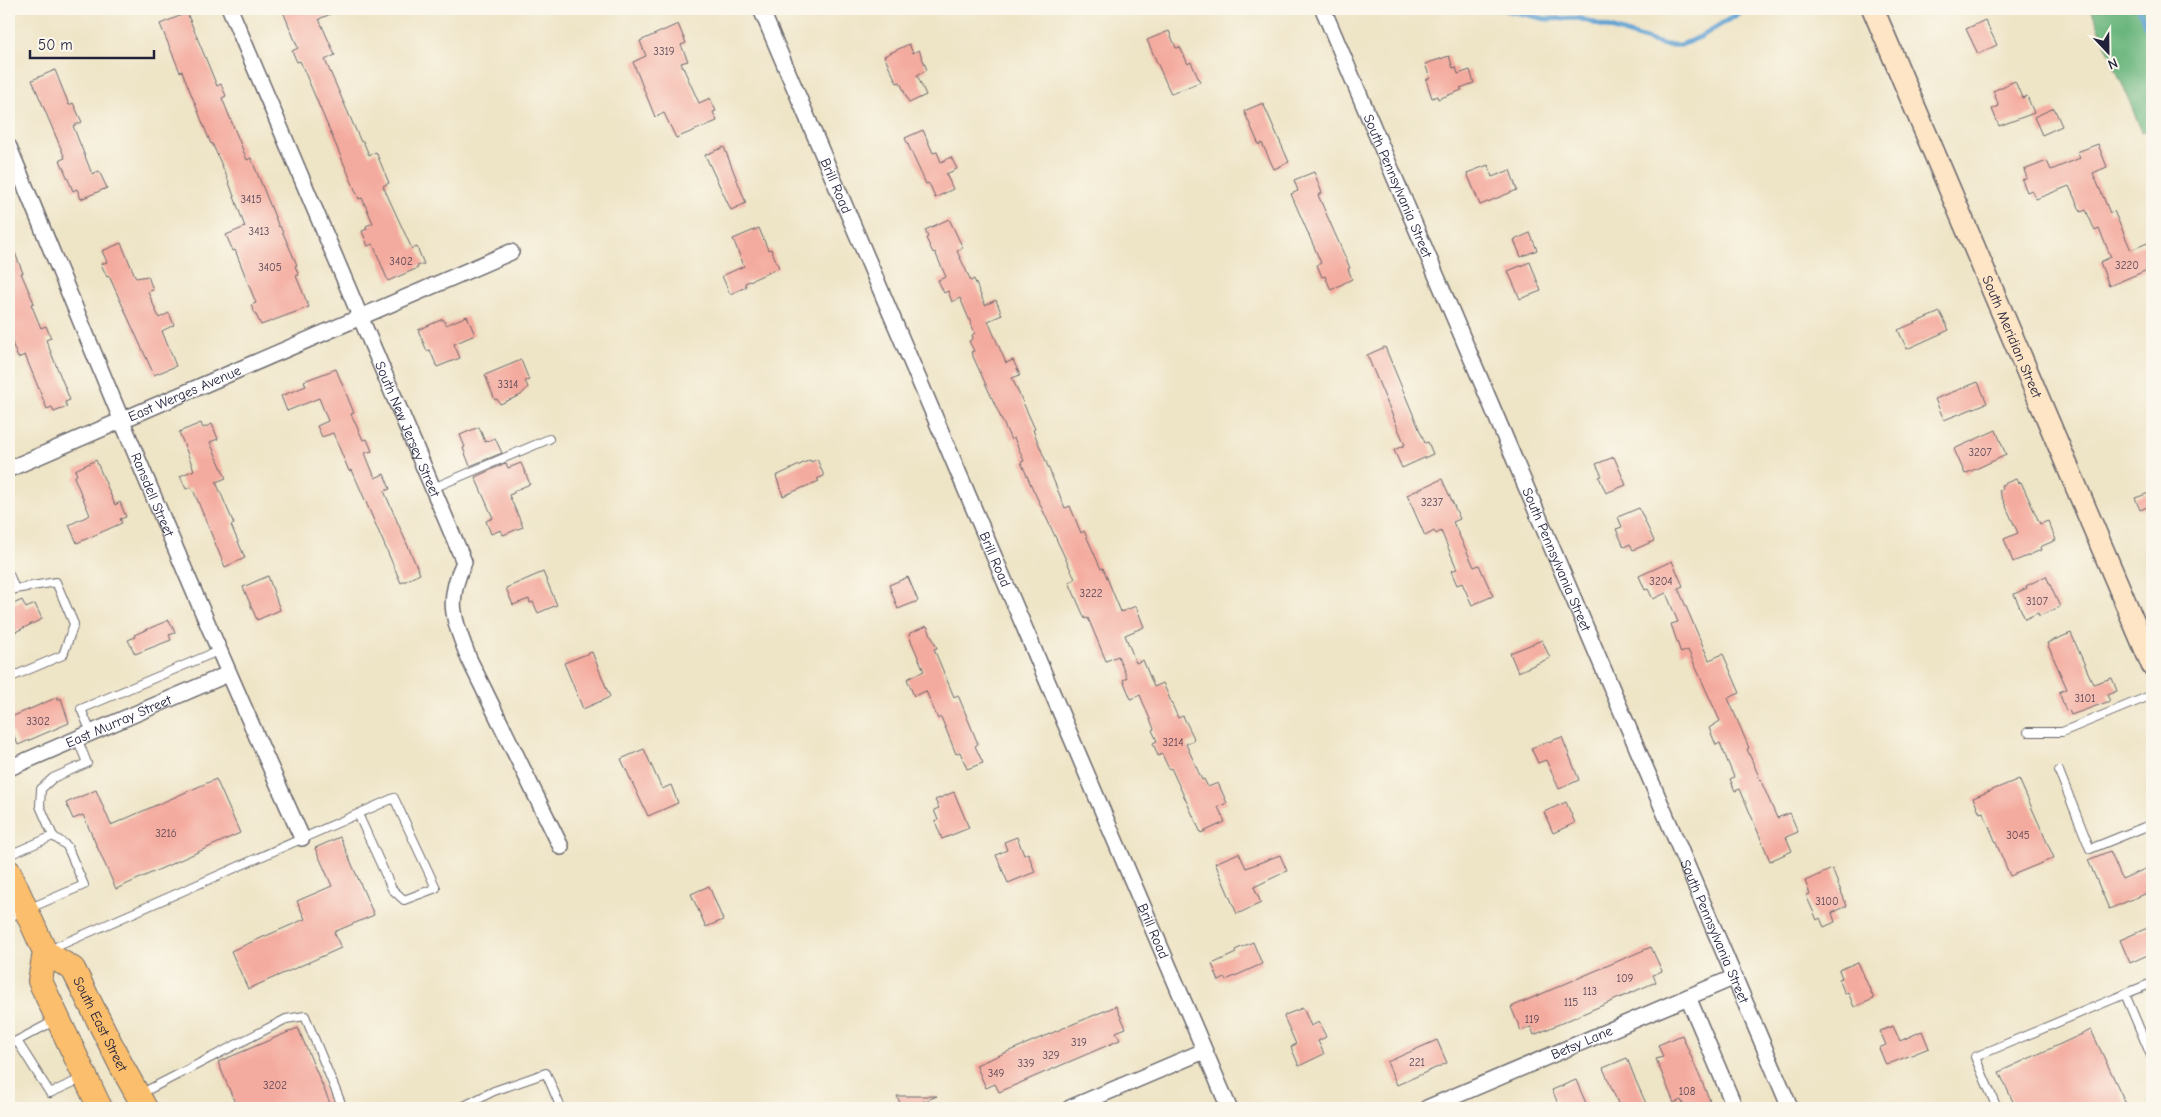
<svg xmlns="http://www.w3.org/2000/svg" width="2161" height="1117" viewBox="0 0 2161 1117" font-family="'Comic Neue',sans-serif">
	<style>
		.forest { fill: #6bb67e; stroke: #466c5c }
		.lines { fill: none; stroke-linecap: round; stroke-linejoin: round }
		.stream { stroke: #5fa1d3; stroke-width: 5 }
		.building { fill: #f4ab9f }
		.lane-casing { stroke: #69666c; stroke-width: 10 }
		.street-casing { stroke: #69666c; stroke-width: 18 }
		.secondary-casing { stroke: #69666c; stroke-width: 24 }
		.primary-casing { stroke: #69666c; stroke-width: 26 }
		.lane { stroke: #fff; stroke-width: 8 }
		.street { stroke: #fff; stroke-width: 15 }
		.secondary { stroke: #fde5c5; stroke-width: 21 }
		.primary { stroke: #fabe6d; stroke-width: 24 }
		.labels { text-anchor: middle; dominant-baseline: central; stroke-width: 4; stroke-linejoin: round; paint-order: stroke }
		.number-label { font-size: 11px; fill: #564454 }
		.street-label { font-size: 14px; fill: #22223b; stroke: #fbf7ec }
	</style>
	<rect width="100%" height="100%" fill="#fbf7ec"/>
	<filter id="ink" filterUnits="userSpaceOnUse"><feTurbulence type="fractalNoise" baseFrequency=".02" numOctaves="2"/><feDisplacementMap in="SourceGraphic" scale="10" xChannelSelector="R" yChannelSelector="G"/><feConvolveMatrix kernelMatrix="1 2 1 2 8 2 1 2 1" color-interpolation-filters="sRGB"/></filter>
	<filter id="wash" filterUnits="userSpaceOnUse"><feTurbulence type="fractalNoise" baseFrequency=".0096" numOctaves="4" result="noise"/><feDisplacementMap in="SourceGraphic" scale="20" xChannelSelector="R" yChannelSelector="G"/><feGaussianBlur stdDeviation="1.12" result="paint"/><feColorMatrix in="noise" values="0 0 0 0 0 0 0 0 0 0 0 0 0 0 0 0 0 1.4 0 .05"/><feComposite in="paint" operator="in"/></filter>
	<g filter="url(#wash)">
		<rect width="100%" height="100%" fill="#eee4c6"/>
		<!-- forest -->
		<path class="forest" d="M2091 9H2152V129L2142 132Z"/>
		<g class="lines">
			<!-- stream -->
			<g class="stream">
				<path d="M1483 9H1501L1546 19 1578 18 1665 45H1681L1700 37 1746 9"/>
				<path d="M2139 9 2146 27 2152 29"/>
			</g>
		</g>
		<g id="blocks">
			<!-- building -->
			<g class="building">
				<path d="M282 9H342L319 19 335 55 325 60 361 142 363 141 369 155 376 152 389 183 383 186 412 249 417 247 424 264 417 266 418 268 388 281 373 244 368 246 362 231 367 229 366 226 373 223 362 198 359 199 300 61 297 62 292 51 298 48Z"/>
				<path d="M187 13 217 86 221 84 226 96 222 98 247 160 251 158 279 227 280 226 297 265 295 266 299 275 296 276 309 307 261 325 251 305 256 303 235 250 233 251 226 235 245 227 227 177 212 143 211 144 182 71 180 72 160 24Z"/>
				<path d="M1985 20 1997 45 1978 54 1966 29Z"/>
				<path d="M678 24 686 43 681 45 688 61 681 63 699 103 710 98 716 111 713 112 717 121 676 138 664 113 655 117 633 62 646 56 640 41Z"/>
				<path d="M1169 31 1176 48 1180 47 1188 64 1191 62 1200 82 1171 94 1147 40Z"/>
				<path d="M909 44 913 53 919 50 927 70 917 75 926 95 909 103 900 82 897 83 884 56Z"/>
				<path d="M1449 56 1453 68 1456 67 1458 74 1470 70 1474 83 1460 88 1462 90 1438 99 1437 96 1432 98 1426 80 1430 78 1425 64Z"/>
				<path d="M55 70 69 105 73 103 82 122 73 126 92 174 99 171 107 188 81 199 77 189 73 191 60 160 65 158 32 80Z"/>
				<path d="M2015 81 2022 98 2027 96 2034 113 1999 126 1992 109 1999 106 1993 91Z"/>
				<path d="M1263 103 1289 162 1274 169 1262 143 1259 145 1244 111Z"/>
				<path d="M2054 108 2062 126 2042 135 2034 117Z"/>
				<path d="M923 130 933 153 937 152 941 162 951 157 957 169 946 174 953 189 935 198 931 187 928 183 926 184 905 138Z"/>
				<path d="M2098 144 2107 167 2093 173 2110 213 2114 211 2131 250 2152 241V268L2109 286 2100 262 2111 257 2099 229 2095 231 2086 210 2081 212 2069 186 2036 199 2032 190 2027 192 2022 180 2027 178 2024 170 2047 161 2051 170 2080 158 2077 152Z"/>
				<path d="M724 147 746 203 731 210 705 155Z"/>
				<path d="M1488 165 1492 177 1510 170 1517 190 1480 205 1467 173Z"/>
				<path d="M1314 172 1322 193 1318 195 1350 268 1348 269 1352 279 1331 290 1325 276 1322 277 1317 265 1321 263 1291 194 1298 191 1294 180Z"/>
				<path d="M949 219 963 248 957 251 971 281 974 279 985 305 996 300 1002 315 988 321 1006 363 1013 360 1020 375 1012 378 1035 429 1033 430 1065 508 1070 506 1081 533 1084 531 1101 569 1103 568 1121 612 1136 606 1144 627 1125 635 1136 663 1143 660 1154 687 1163 683 1178 718 1183 716 1193 736 1194 740 1186 744 1202 780 1204 779 1208 787 1218 783 1227 803 1218 807 1225 822 1201 833 1171 768 1169 769 1162 754 1158 756 1153 743 1157 741 1152 730 1154 729 1140 695 1131 699 1123 680 1127 678 1118 656 1106 661 1088 618 1085 619 1069 582 1075 579 1031 485 1021 462 1024 461 1014 438 1011 440 971 352 974 351 969 341 973 339 972 335 975 333 960 298 952 302 948 291 944 293 938 280 946 277 935 252 933 253 926 238 928 237 925 230Z"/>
				<path d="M759 228 768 250 771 249 779 268 745 283 746 287 730 294 722 276 744 266 733 239Z"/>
				<path d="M1530 233 1537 250 1521 257 1514 240Z"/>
				<path d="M9 238 23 273H21L34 303 31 304 41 328 46 326 51 338 46 340 70 400 65 402 67 407 54 412 52 407 47 409 25 355 18 358 9 335Z"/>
				<path d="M121 243 136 278 148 276 153 290 148 292 159 318 169 313 174 325 162 331 176 366 154 375 109 276 107 277 101 264 107 262 102 251Z"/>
				<path d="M1530 262 1541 291 1520 299 1508 271Z"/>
				<path d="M1940 312 1949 330 1907 349 1898 330Z"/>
				<path d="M467 316 475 335 454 344 460 358 437 367 430 350 427 351 418 330 443 319 446 325Z"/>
				<path d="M1385 347 1425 443 1428 442 1433 454 1402 468 1394 450 1405 445 1367 355Z"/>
				<path d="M521 360 529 380 525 381 528 387 521 395 500 404 497 399 495 400 485 375Z"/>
				<path d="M336 369 354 413 351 414 363 440 367 439 372 451 365 453 375 478 384 474 390 489 384 491 420 574 401 583 352 470 349 471 333 433 322 437 317 426 328 421 319 398 287 411 281 396 306 386 304 381Z"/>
				<path d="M1978 382 1987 403 1944 420 1935 399Z"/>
				<path d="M201 423 203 428 212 424 218 439 210 442 226 478 216 482 234 524 231 525 245 558 225 567 194 492 191 487 186 489 180 476 194 470 179 432Z"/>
				<path d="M479 427 485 442 495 438 502 453 470 466 463 448 465 447 460 435Z"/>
				<path d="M1996 430 2006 455 1965 474 1954 449Z"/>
				<path d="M1614 457 1626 485 1606 493 1599 477 1602 476 1596 464Z"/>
				<path d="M817 459 824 476 817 479 819 481 783 496 776 476 810 460 811 462Z"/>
				<path d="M96 460 115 505 120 502 126 517 120 519 122 523 77 543 69 525 90 515 74 477 77 475 75 470Z"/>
				<path d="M506 463 508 468 521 463 530 484 514 491V493L509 495 523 527 503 535 501 530 491 534 486 521 493 518 475 477Z"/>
				<path d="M1442 479 1460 519 1453 522 1474 567 1479 565 1493 596 1472 605 1462 583 1457 585 1451 571 1457 569 1441 531 1436 534 1434 531 1425 536 1407 495Z"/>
				<path d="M2016 479 2018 483 2021 482 2040 524 2048 521 2056 540 2040 547 2041 550 2013 562 2004 539 2018 533 1999 491 2003 489 2001 485Z"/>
				<path d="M2152 492V505L2140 510 2135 498Z"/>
				<path d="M1639 508 1654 541 1633 550 1630 544 1624 547 1616 529 1622 527 1618 517Z"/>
				<path d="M1672 561 1683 586 1678 588 1709 660 1723 654 1740 693 1728 698 1749 748 1747 749 1777 818 1790 813 1798 832 1786 837 1792 851 1770 861 1740 789 1735 791 1730 779 1734 777 1720 743 1716 745 1709 728 1720 721 1688 650 1681 653 1671 624 1678 622 1666 593 1653 599 1648 589 1645 590 1639 576Z"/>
				<path d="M543 572 557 605 538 613 533 602 530 603 529 599 513 605 506 588Z"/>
				<path d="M268 576 280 610 257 620 243 587Z"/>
				<path d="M2046 576 2060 607 2039 616 2038 613 2025 619 2014 594 2027 588 2026 586Z"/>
				<path d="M908 577 918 601 898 609 889 585Z"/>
				<path d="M22 600 26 608 35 604 42 619 9 635V606Z"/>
				<path d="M169 620 175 633 169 635 171 640 135 654 128 640 135 637 134 635Z"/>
				<path d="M927 626 937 648 934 649 954 697 958 695 978 744 975 746 983 763 967 769 960 752 956 754 941 717 938 719 926 691 914 696 907 679 924 671 909 636 910 633Z"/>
				<path d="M2071 633 2093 684 2112 678 2117 691 2107 695 2110 701 2071 715 2069 710 2066 711 2059 692 2067 689 2047 643Z"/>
				<path d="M1542 640 1550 658 1518 672 1510 653Z"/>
				<path d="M592 652 610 697 583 709 564 663Z"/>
				<path d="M58 697V700L61 698 69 723 18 745 9 725V718Z"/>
				<path d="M1562 737 1579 780 1559 789 1546 760 1538 763 1531 748Z"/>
				<path d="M644 749 662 789 671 785 678 803 648 816 621 759Z"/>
				<path d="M216 779 240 833 116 889 83 815 73 819 66 803 96 790 111 825Z"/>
				<path d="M2019 779 2054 858 2010 876 1983 812 1980 813 1973 798Z"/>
				<path d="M954 792 969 828 942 839 935 821 938 820 934 810 939 808 935 800Z"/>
				<path d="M1566 802 1575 823 1553 833 1544 812Z"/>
				<path d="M340 837 374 915 334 932 341 948 248 989 231 951 305 919 297 901 332 886 315 848Z"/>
				<path d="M1017 837 1024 855 1028 853 1035 872 1008 883 996 855 1007 850 1004 842Z"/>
				<path d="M2110 851 2122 879 2152 866V891L2109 909 2088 860Z"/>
				<path d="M1239 853 1246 868 1280 855 1287 871 1254 887 1261 903 1237 914 1215 863Z"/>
				<path d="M1832 869 1847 906 1832 913 1835 922 1824 927 1820 918 1817 920 1806 895 1810 894 1805 881Z"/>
				<path d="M709 886 723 920 706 927 691 894Z"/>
				<path d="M2152 926V953L2130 963 2120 940Z"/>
				<path d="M1253 942 1262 964 1226 980 1225 978 1219 981 1212 964 1236 953 1235 950Z"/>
				<path d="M1651 947 1662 971 1653 975 1656 982 1534 1035 1531 1027 1521 1031 1511 1007Z"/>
				<path d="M1858 962 1874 999 1854 1007 1848 992 1845 994 1839 979 1842 978 1839 970Z"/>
				<path d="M1116 1006 1126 1028 1116 1032 1120 1040 999 1092 995 1084 986 1088 976 1065Z"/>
				<path d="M1303 1008 1311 1026 1319 1022 1326 1037 1318 1041 1324 1054 1299 1066 1291 1047 1296 1044 1284 1017 1285 1015Z"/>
				<path d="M1893 1026 1900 1041 1922 1031 1929 1048 1886 1065 1879 1048 1886 1045 1880 1031Z"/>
				<path d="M298 1028 332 1108H237L218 1062Z"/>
				<path d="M2091 1030 2128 1108H2016L1999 1072Z"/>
				<path d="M1682 1035 1713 1108H1685L1681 1100 1674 1103 1656 1059 1663 1057 1658 1045Z"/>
				<path d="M1437 1040 1447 1063 1397 1085 1387 1062Z"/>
				<path d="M1627 1058 1636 1081 1648 1108H1620L1603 1068Z"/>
				<path d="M1576 1080 1588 1108H1560L1552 1090Z"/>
				<path d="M897 1096H937L908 1108H902Z"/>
			</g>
		</g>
	</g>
	<g filter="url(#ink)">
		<use href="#blocks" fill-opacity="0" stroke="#69666c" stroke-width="1"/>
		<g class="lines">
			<defs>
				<g id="lane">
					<path d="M433 488 549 439"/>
					<path d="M9 574 15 589 9 592"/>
					<path d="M9 678 63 655 74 624 56 582 15 589"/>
					<path d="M91 732 81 709 218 651"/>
					<path d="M2028 732H2062L2152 695"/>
					<path d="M2059 771 2090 849 2152 824"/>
					<path d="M9 855 53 836 40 806 41 789 53 778 87 763 77 738"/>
					<path d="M9 917 84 885 67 846 53 836"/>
					<path d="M49 950C164 899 279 848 394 798L436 888 404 900 392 889 358 814"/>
					<path d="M2152 983 2125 994 2152 1058"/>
					<path d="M17 1041 50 1093 83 1078"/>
					<path d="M9 1045 56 1020"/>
					<path d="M140 1094 286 1019 305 1016 343 1108"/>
					<path d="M460 1108 494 1091 546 1073 561 1108"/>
					<path d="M1997 1108 1975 1057 2125 994"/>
				</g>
				<g id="street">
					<path id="s1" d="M230 9 464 562C445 603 454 619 469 659L561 847"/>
					<path id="s2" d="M761 9 1229 1108"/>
					<path id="s3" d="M1323 9 1790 1108"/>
					<path id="s4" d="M9 147C104 379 199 610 302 838"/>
					<path id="s5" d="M9 469 511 252"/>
					<path id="s6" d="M9 768 228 674"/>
					<path d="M1688 997 1735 1108"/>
					<path d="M1070 1108 1204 1051"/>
					<path id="s7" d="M1427 1108 1735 977"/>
				</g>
				<g id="secondary">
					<path id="s8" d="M1873 9 2152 665"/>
				</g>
				<g id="primary">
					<path id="s9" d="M9 872 45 952 73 969 121 1065 145 1108"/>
					<path d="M45 952 40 981 100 1108"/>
				</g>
			</defs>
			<!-- lane casing -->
			<use href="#lane" class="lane-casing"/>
			<!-- street casing -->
			<use href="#street" class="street-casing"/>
			<!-- secondary casing -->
			<use href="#secondary" class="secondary-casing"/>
			<!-- primary casing -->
			<use href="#primary" class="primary-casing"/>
			<!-- lane -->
			<use href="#lane" class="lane"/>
			<!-- street -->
			<use href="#street" class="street"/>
			<!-- secondary -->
			<use href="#secondary" class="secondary"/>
			<!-- primary -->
			<use href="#primary" class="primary"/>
		</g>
	</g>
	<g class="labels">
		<!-- number labels -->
		<g class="number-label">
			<text x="664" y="51">3319</text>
			<text x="251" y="199">3415</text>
			<text x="259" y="231">3413</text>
			<text x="401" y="261">3402</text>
			<text x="2127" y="265">3220</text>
			<text x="270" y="267">3405</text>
			<text x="508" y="384">3314</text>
			<text x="1980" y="452">3207</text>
			<text x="1432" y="502">3237</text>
			<text x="1661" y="581">3204</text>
			<text x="1091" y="593">3222</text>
			<text x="2037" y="601">3107</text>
			<text x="2085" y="698">3101</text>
			<text x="38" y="721">3302</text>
			<text x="1173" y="742">3214</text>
			<text x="166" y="833">3216</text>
			<text x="2018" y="835">3045</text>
			<text x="1827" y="901">3100</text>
			<text x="1625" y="978">109</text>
			<text x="1590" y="991">113</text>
			<text x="1571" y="1002">115</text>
			<text x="1532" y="1019">119</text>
			<text x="1079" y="1042">319</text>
			<text x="1051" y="1055">329</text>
			<text x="1417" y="1062">221</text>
			<text x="1026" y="1063">339</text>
			<text x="996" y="1073">349</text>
			<text x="275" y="1085">3202</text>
			<text x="1687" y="1091">108</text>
		</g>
		<!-- street labels -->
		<g class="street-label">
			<text stroke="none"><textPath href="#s2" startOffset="192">Brill Road</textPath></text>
			<text stroke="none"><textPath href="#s3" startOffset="192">South Pennsylvania Street</textPath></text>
			<text stroke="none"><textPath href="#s8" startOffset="356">South Meridian Street</textPath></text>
			<text stroke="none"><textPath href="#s5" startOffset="191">East Werges Avenue</textPath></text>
			<text stroke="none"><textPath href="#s1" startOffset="456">South New Jersey Street</textPath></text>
			<text stroke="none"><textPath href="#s4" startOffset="376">Ransdell Street</textPath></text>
			<text stroke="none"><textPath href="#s2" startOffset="598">Brill Road</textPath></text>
			<text stroke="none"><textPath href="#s3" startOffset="598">South Pennsylvania Street</textPath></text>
			<text stroke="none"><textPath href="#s6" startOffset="119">East Murray Street</textPath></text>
			<text stroke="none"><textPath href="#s2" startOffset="1002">Brill Road</textPath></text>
			<text stroke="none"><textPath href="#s3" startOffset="1002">South Pennsylvania Street</textPath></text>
			<text stroke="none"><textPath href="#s9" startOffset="182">South East Street</textPath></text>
			<text stroke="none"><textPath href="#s7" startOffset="168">Betsy Lane</textPath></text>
		</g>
	</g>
	<!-- margin -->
	<rect width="2161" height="1117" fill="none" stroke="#fbf7ec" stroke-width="30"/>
	<!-- north arrow -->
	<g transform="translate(2108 52) rotate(158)" stroke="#fbf7ec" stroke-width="4" paint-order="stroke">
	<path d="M0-4L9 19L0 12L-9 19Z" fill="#22223b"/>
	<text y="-8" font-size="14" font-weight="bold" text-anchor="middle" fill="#22223b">N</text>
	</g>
	<!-- scale -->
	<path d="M30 50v8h124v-8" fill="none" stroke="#22223b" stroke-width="2.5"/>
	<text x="38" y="50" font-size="15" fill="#22223b" stroke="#fbf7ec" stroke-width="4" paint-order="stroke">50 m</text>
</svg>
